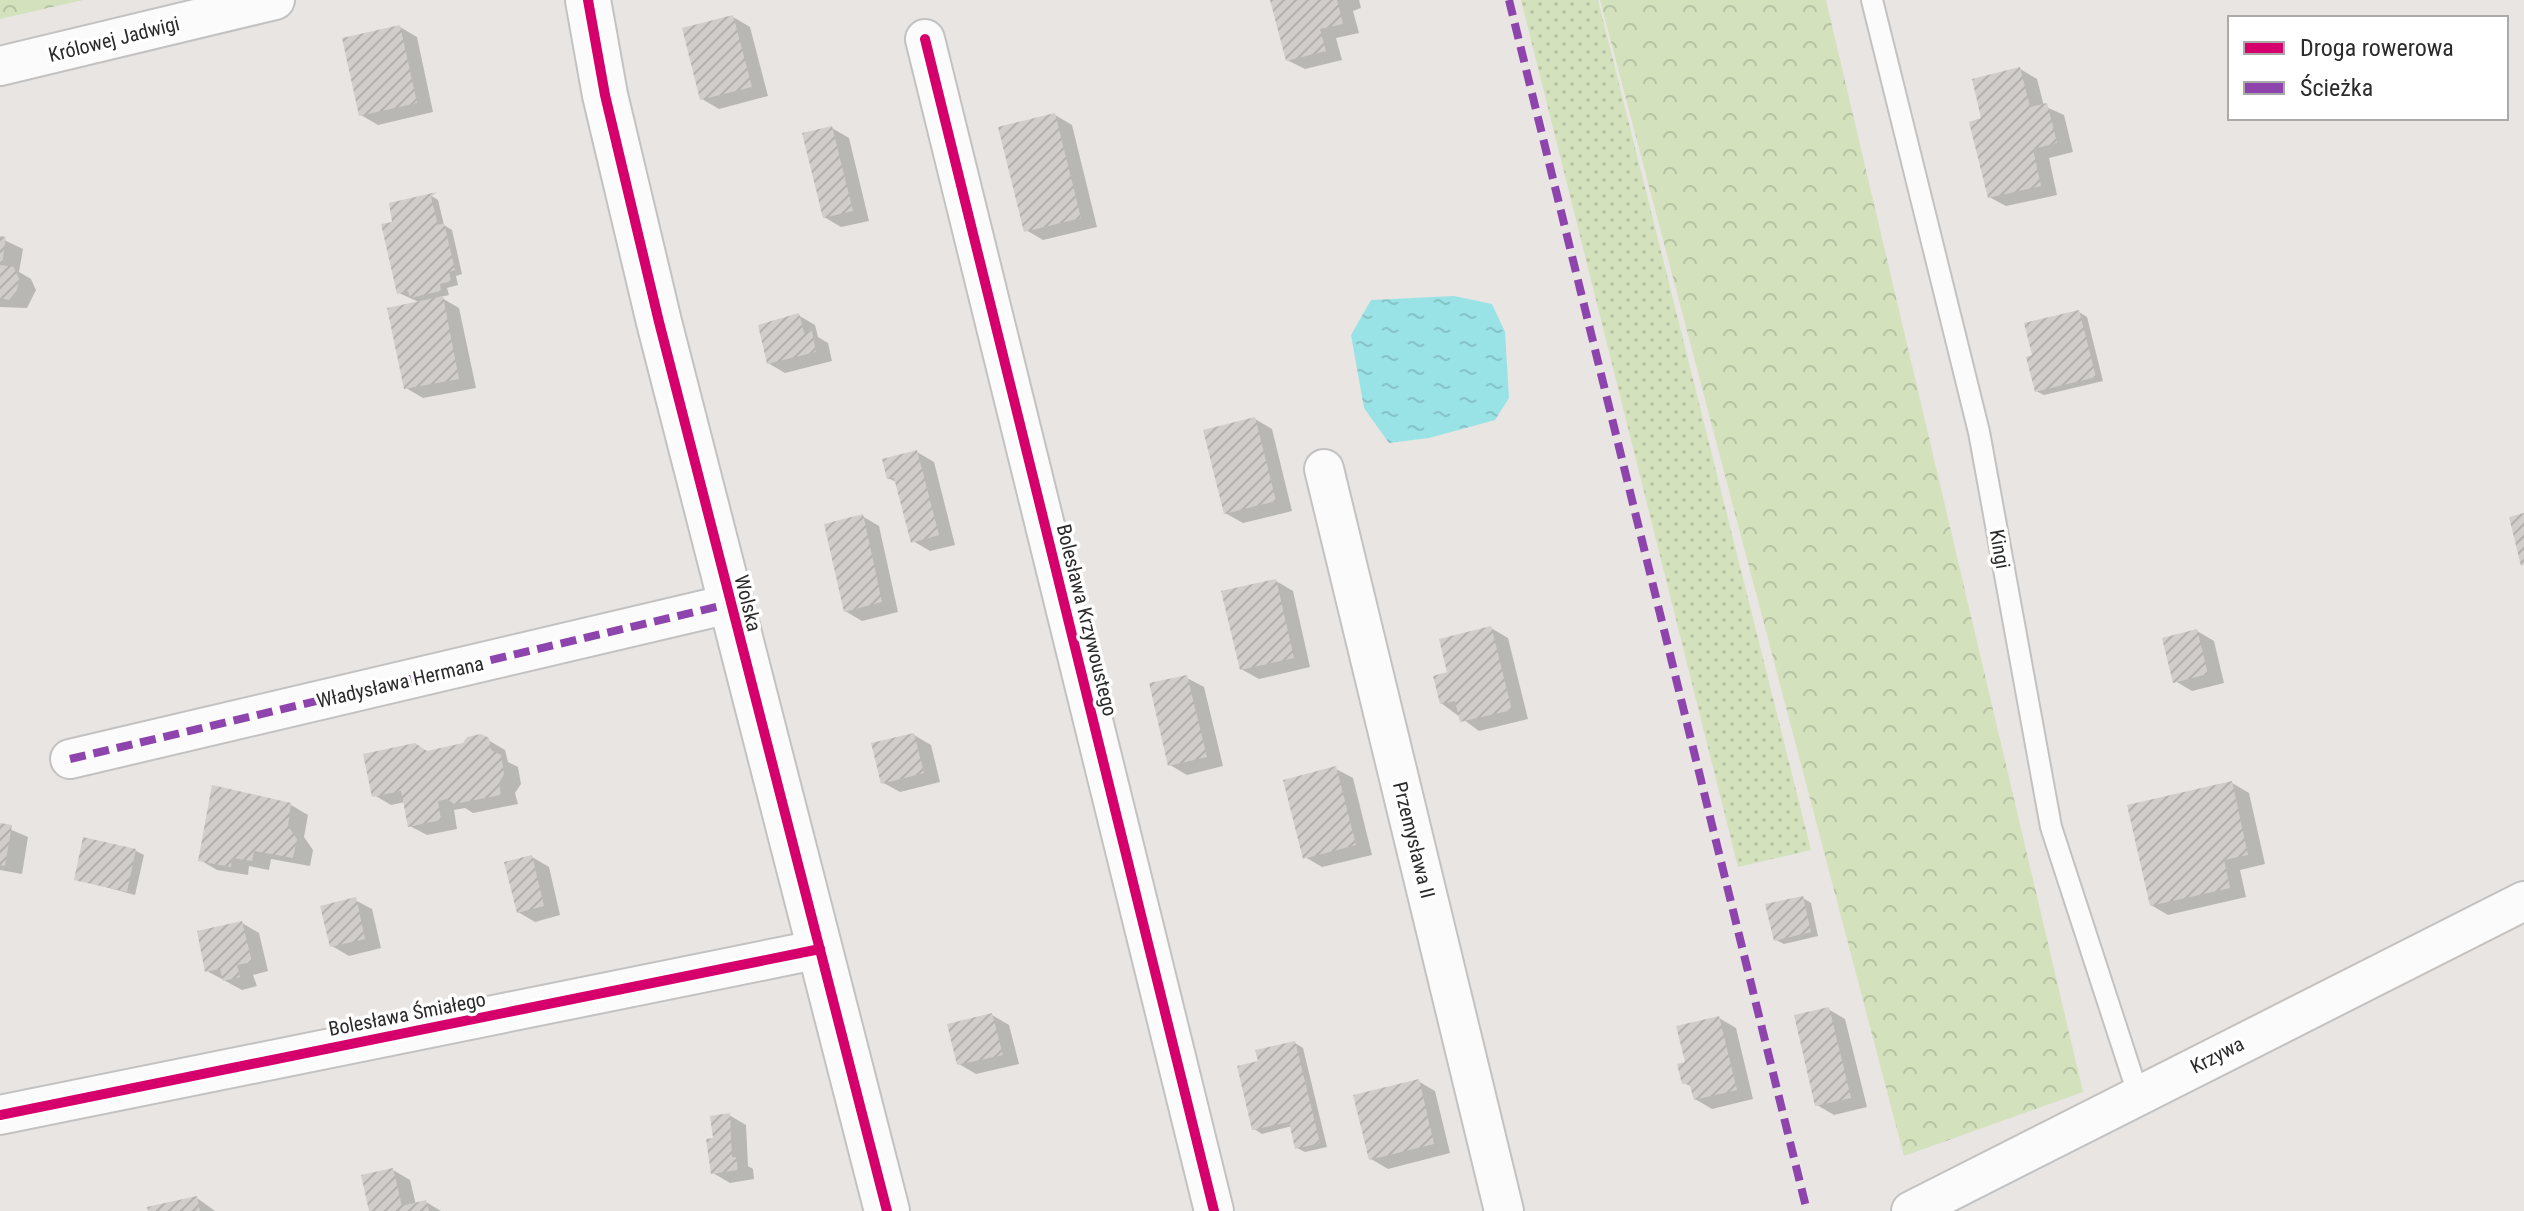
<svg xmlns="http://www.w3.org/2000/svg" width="2524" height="1211" viewBox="0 0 2524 1211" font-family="'Roboto Condensed',sans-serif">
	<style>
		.forest { fill: url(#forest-crowns) }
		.garden { fill: url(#garden-dots) }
		.water { fill: url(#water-ripples) }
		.shadow { fill: #0003 }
		.building { fill: url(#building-hatch) }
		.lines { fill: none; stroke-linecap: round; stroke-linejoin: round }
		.service-casing { stroke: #c3c2c2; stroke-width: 24 }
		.minor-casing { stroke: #c3c2c2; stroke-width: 42 }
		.tertiary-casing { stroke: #c3c2c2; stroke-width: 48 }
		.service { stroke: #fcfbfb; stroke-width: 20 }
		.minor { stroke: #fcfbfb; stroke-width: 38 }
		.tertiary { stroke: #fcfbfb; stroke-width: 44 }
		.quiet { stroke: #8e44ad; stroke-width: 8; stroke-dasharray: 16 8; stroke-linecap: butt }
		.cycleway-casing { stroke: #fff; stroke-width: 15 }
		.cycleway { stroke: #d6006c; stroke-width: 10 }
		.labels { text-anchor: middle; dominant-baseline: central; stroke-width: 7; stroke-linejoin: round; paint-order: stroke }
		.street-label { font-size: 20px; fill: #2b2b2b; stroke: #fff }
	</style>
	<defs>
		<pattern id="forest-crowns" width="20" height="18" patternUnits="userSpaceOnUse" patternTransform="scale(2)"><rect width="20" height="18" fill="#d3e2bd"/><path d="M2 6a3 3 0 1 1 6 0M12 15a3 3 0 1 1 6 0" fill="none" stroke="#b5c2a3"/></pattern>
		<pattern id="garden-dots" width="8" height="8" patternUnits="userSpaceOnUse" patternTransform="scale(2)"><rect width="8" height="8" fill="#d3e2bd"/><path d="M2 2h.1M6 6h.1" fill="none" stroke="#b5c2a3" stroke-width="1.8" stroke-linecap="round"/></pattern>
		<pattern id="water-ripples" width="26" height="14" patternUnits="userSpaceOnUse" patternTransform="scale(2)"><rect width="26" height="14" fill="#99e3e7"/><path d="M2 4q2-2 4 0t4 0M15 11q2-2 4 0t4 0" fill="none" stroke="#84c3c6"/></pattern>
		<pattern id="building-hatch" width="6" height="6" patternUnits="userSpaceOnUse" patternTransform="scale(2)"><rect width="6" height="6" fill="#d0cdcb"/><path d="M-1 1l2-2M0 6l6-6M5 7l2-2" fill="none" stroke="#b3b0ae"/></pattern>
	</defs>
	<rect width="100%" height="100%" fill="#e8e5e2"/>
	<!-- forest -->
	<g class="forest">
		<path d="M0 0H83L0 19Z"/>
		<path d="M1600 0H1826L2083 1092 1904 1156Z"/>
	</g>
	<!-- garden -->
	<path class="garden" d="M1521 0H1598L1811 850 1738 867Z"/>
	<!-- water -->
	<path class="water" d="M1454 296 1492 304 1505 332 1509 398 1495 420 1429 438 1389 443 1364 408 1351 335 1371 300Z"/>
	<!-- shadow -->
	<g class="shadow">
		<path d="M1273 0H1359L1361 8 1353 11 1359 33 1336 38 1342 60 1305 69 1287 60Z"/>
		<path d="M733 17 750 27 768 96 719 109 702 99Z"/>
		<path d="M400 27 417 37 433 112 378 125 361 115Z"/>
		<path d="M2020 69 2037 79 2044 106 2064 115 2073 152 2049 158 2057 195 2006 206 1989 197 1983 120Z"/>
		<path d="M1055 115 1072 125 1097 227 1043 240 1026 230Z"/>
		<path d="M832 128 849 138 869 221 841 227 824 217Z"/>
		<path d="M430 195 438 200 444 225 452 230 462 274 456 276 458 285 447 288 449 295 440 297 459 308 476 388 423 398 406 388 421 303 399 293 395 223Z"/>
		<path d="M0 238 23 249 19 272 31 279 36 290 27 308 0 307Z"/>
		<path d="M2079 312 2087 317 2103 381 2044 395 2036 391 2035 357Z"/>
		<path d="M798 315 815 325 818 337 828 343 832 361 785 373 768 363Z"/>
		<path d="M1255 419 1272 429 1292 511 1243 523 1225 513Z"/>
		<path d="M917 452 934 462 955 545 930 551 913 541 898 483 888 478Z"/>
		<path d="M862 516 879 526 898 612 862 621 845 611Z"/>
		<path d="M1276 581 1293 591 1310 667 1259 679 1241 669Z"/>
		<path d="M1491 628 1508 638 1528 719 1479 731 1441 703 1450 674Z"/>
		<path d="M2197 631 2214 641 2224 683 2192 691 2175 681Z"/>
		<path d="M1187 678 1204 687 1223 766 1187 775 1170 765Z"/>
		<path d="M914 735 931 745 940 782 900 792 882 782Z"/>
		<path d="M481 736 505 750 508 762 518 767 521 784 515 793 518 804 473 813 465 808 454 810 457 829 427 835 410 826 405 802 391 805 374 795 428 753 465 745Z"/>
		<path d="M1336 769 1353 778 1372 855 1322 867 1305 857Z"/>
		<path d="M2232 783 2249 793 2265 864 2240 870 2246 897 2168 915 2151 905Z"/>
		<path d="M291 805 308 815 304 837 313 850 310 866 271 859 269 870 249 866 248 875 217 870 200 860Z"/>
		<path d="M0 825 28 837 22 874 0 870Z"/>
		<path d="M136 851 144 855 135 895 76 879Z"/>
		<path d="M532 857 549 867 560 915 535 922 518 912Z"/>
		<path d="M1803 898 1811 903 1818 936 1784 944 1776 940Z"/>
		<path d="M355 900 372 909 381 948 349 956 332 946Z"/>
		<path d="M242 923 259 933 268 971 253 975 257 986 242 990 207 971Z"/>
		<path d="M1828 1009 1845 1019 1867 1107 1834 1115 1817 1105Z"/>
		<path d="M992 1015 1009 1025 1019 1064 976 1074 959 1064Z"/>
		<path d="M1719 1018 1736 1028 1753 1099 1712 1109 1695 1099 1692 1087 1684 1083 1687 1064Z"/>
		<path d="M1295 1043 1303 1048 1327 1147 1305 1152 1297 1148 1292 1126 1262 1134 1254 1129 1260 1063Z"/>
		<path d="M1418 1081 1435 1091 1450 1153 1388 1169 1371 1159Z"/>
		<path d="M729 1115 746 1125 748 1166 753 1169 754 1179 730 1183 713 1173 715 1139Z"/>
		<path d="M393 1170 410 1180 416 1205 426 1202 441 1211H372Z"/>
		<path d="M197 1198 215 1211H150Z"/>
	</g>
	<!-- building -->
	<g class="building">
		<path d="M1270 0H1337L1343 24 1320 29 1326 51 1286 61Z"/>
		<path d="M733 15 752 87 700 100 682 28Z"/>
		<path d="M400 25 417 103 359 116 342 38Z"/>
		<path d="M2020 67 2030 107 2047 103 2057 143 2033 149 2041 186 1988 198 1969 122 1981 118 1972 79Z"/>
		<path d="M1055 113 1081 218 1024 232 998 127Z"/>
		<path d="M832 126 853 211 823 218 802 133Z"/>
		<path d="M437 192 431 197 438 225 444 223 455 270 449 272 451 281 440 284 441 291 410 298 408 291 397 294 381 224 392 222 389 203Z"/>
		<path d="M0 236 6 237 2 264H0Z"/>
		<path d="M0 265 14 267 19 279 17 290 9 300 0 298Z"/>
		<path d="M443 296 459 379 404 389 387 308Z"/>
		<path d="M2079 310 2096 377 2035 392 2026 357 2032 355 2024 323Z"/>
		<path d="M799 313 804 333 812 331 816 352 767 364 758 325Z"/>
		<path d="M1255 417 1276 501 1224 514 1203 430Z"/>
		<path d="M917 450 939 535 911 543 894 478 887 479 882 459Z"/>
		<path d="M2524 513V565L2521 566 2509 517Z"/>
		<path d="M863 514 882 602 844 612 824 524Z"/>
		<path d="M1276 579 1294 658 1240 670 1221 591Z"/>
		<path d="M1491 626 1512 710 1460 722 1455 701 1440 704 1433 676 1447 672 1439 639Z"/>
		<path d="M2197 629 2208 674 2173 683 2162 638Z"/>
		<path d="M1187 675 1207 757 1168 766 1149 683Z"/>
		<path d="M914 733 924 773 881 784 871 743Z"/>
		<path d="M481 734 489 738 491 750 501 755 504 774 499 783 501 795 454 804 447 799 438 801 441 820 408 827 401 791 372 797 363 754 415 743 427 751 463 743 467 737Z"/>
		<path d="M1336 766 1356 845 1303 859 1283 780Z"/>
		<path d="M2232 781 2248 855 2224 860 2230 888 2150 906 2127 805Z"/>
		<path d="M212 785 291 803 288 826 297 839 293 858 254 851 252 861 232 858 231 867 198 861Z"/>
		<path d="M0 823 12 825 5 866 0 865Z"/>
		<path d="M83 837 136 849 127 892 74 880Z"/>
		<path d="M532 855 544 906 517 913 504 862Z"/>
		<path d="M1803 896 1811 932 1774 941 1765 904Z"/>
		<path d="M356 897 365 939 330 947 320 906Z"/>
		<path d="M242 921 252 962 237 965 240 977 223 981 220 969 205 972 197 931Z"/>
		<path d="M1829 1007 1851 1098 1815 1106 1794 1015Z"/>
		<path d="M992 1013 1003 1055 957 1065 947 1024Z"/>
		<path d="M1719 1016 1737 1090 1694 1100 1689 1083 1682 1084 1677 1064 1685 1062 1676 1026Z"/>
		<path d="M1295 1041 1320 1143 1295 1149 1289 1122 1252 1130 1237 1066 1258 1061 1255 1050Z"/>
		<path d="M1419 1079 1434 1144 1369 1160 1353 1095Z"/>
		<path d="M730 1113 732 1157H736L738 1170 711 1174 706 1139 713 1138 710 1116Z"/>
		<path d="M393 1168 402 1206 426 1200 429 1211H369L361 1175Z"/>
		<path d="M197 1196 200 1211H148L147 1207Z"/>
	</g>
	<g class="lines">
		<defs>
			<path id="service" d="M1872 0 1979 432 2051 827 2138 1094"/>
			<g id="minor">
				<path d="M925 39 1214 1211"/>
				<path d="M0 66 275 0"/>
				<path d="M1324 469 1504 1211"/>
				<path d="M70 759 729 604"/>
				<path d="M0 1115 820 949"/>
				<path d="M1911 1211 2524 901"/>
			</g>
			<path id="tertiary" d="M588 0 605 95 659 322 887 1211"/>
		</defs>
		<!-- service casing -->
		<use href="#service" class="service-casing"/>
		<!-- minor casing -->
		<use href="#minor" class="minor-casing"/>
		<!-- tertiary casing -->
		<use href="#tertiary" class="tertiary-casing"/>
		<!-- service -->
		<use href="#service" class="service"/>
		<!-- minor -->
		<use href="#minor" class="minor"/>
		<!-- tertiary -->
		<use href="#tertiary" class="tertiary"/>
		<!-- quiet -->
		<g class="quiet">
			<path d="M1509 0 1807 1211"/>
			<path d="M70 759 729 604"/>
		</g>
		<defs>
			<g id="cycleway">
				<path d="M588 0 605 95 659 322 887 1211"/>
				<path d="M925 39 1214 1211"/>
				<path d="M0 1115 820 949"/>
			</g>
		</defs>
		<!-- cycleway casing -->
		<use href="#cycleway" class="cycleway-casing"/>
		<!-- cycleway -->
		<use href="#cycleway" class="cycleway"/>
	</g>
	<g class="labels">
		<!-- street labels -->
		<g class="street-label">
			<text transform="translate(114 39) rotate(-14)">Królowej Jadwigi</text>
			<text transform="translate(2000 549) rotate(80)">Kingi</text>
			<text transform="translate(748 603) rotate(76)">Wolska</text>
			<text transform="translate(1087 620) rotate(76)">Bolesława Krzywoustego</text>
			<text transform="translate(400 682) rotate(-13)">Władysława Hermana</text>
			<text transform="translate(1414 840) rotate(76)">Przemysława II</text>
			<text transform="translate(407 1014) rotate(-11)">Bolesława Śmiałego</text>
			<text transform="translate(2217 1055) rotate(-27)">Krzywa</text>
		</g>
	</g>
	<!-- legend -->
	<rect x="2228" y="16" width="280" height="104" fill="#ffffff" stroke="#aaaaaa" stroke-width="2"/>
	<rect x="2244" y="42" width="40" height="12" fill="#d6006c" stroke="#aaaaaa" stroke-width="2"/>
	<text x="2300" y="56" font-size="24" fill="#2b2b2b">Droga rowerowa</text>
	<rect x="2244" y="82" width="40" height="12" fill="#8e44ad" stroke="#aaaaaa" stroke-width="2"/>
	<text x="2300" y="96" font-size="24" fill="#2b2b2b">Ścieżka</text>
</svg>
